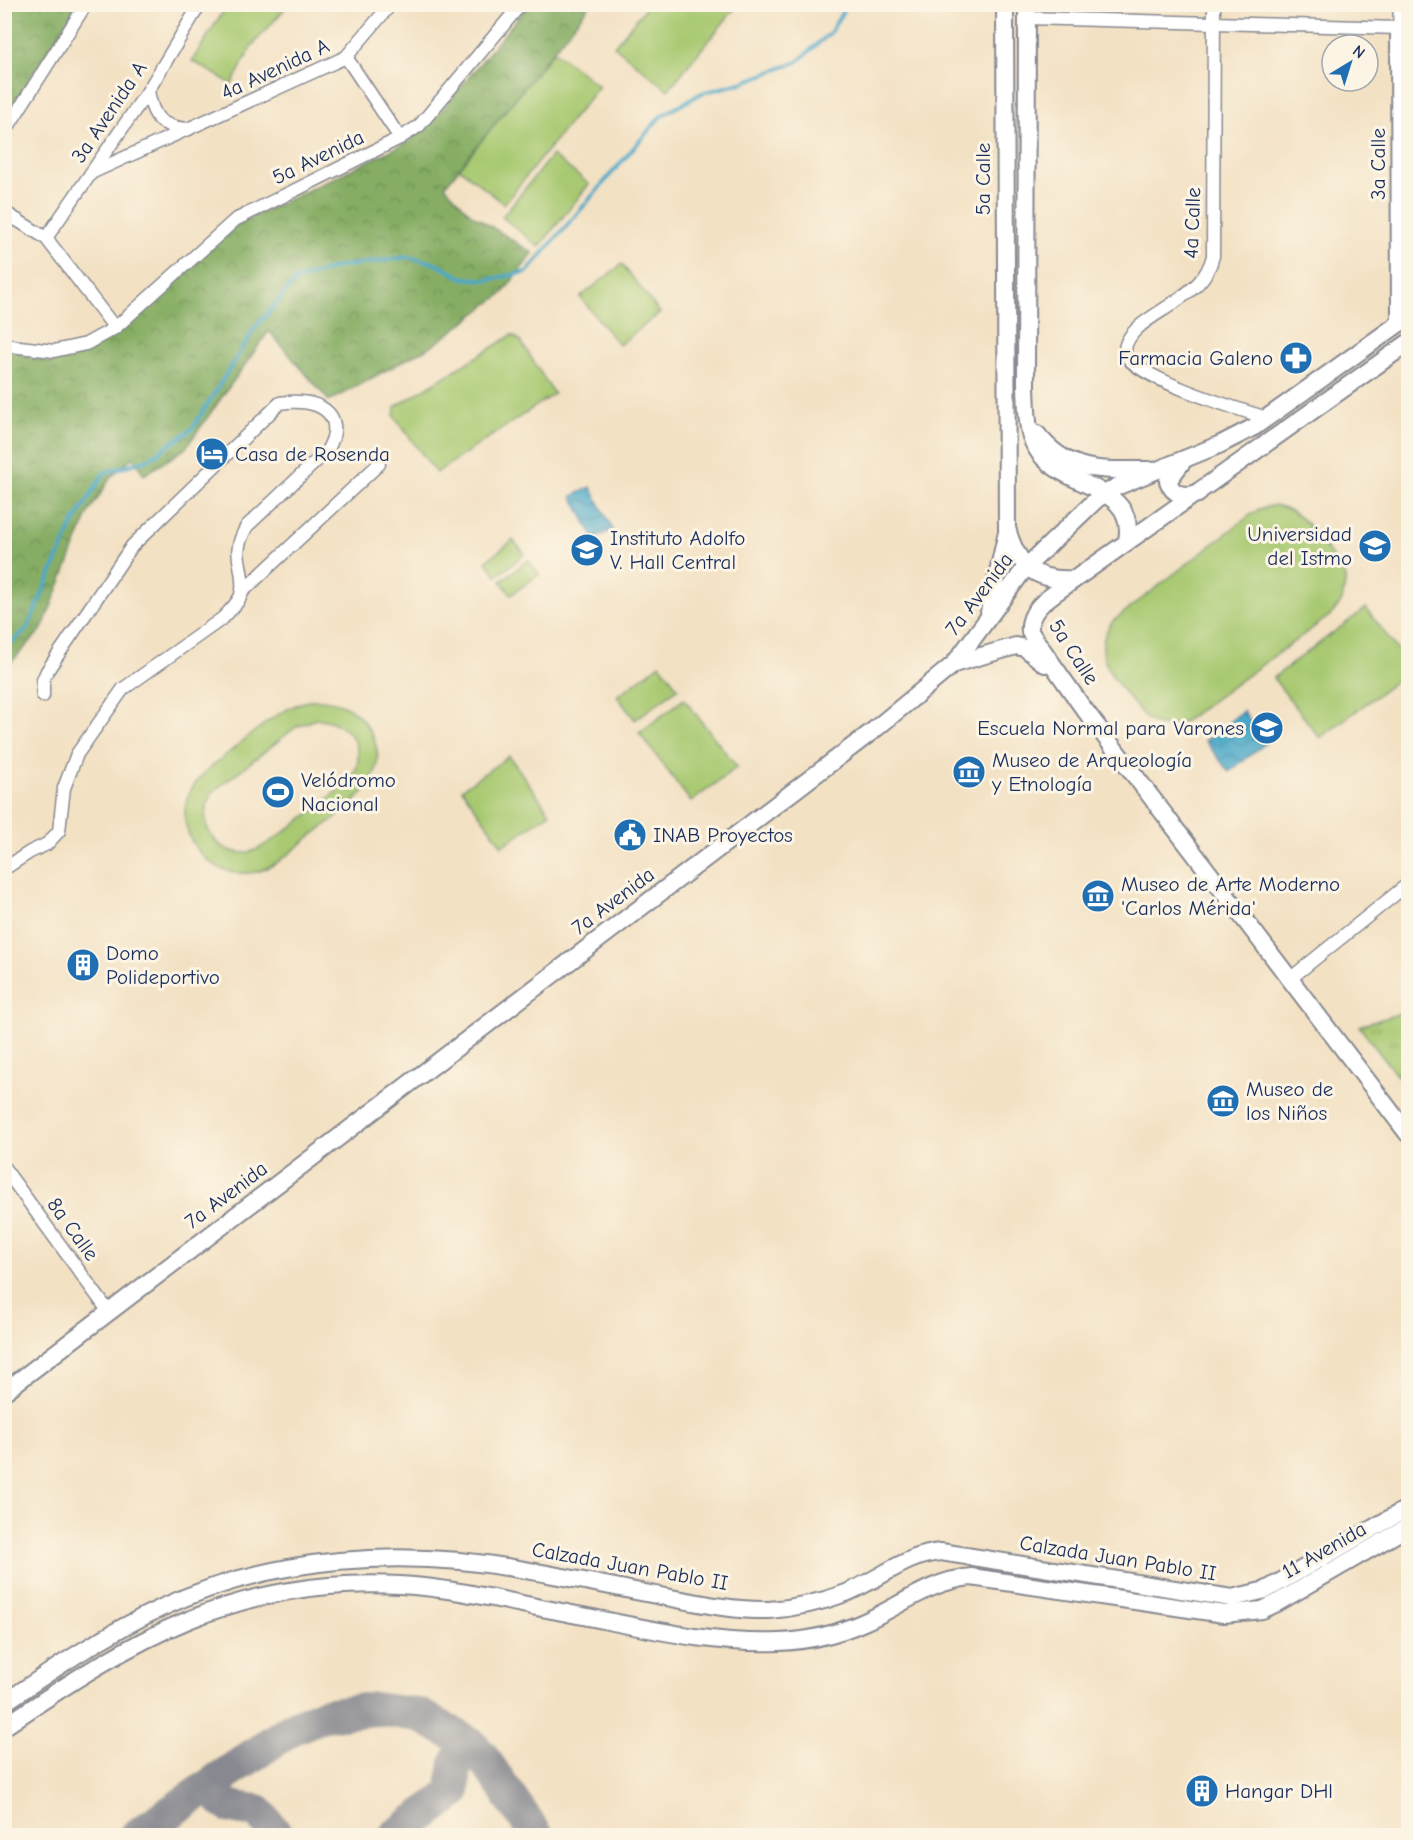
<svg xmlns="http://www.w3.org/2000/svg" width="1413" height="1840" viewBox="0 0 1413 1840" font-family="'Comic Neue',sans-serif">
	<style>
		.green { fill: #a8c971; stroke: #627c68; stroke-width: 1.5; fill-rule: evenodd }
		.forest { fill: url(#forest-crowns); stroke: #506e60; stroke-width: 1.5 }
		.park { fill: url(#park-tufts); stroke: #627c68; stroke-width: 1.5 }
		.water { fill: url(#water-waves); stroke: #326c93; stroke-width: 1.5 }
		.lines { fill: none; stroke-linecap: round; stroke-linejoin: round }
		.stream { stroke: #49a8c8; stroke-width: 4 }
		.taxiway { stroke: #878890; stroke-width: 34 }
		.street-casing { stroke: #878890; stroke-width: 15 }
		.secondary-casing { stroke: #878890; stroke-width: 20 }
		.street { stroke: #fff; stroke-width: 12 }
		.secondary { stroke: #fff; stroke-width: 16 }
		.labels { text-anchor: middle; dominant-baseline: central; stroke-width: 6; stroke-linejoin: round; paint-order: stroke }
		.street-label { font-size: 21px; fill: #1b2f5e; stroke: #fcf5e5 }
		.poi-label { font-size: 21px; fill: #1b2f5e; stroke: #fcf5e5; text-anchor: start }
	</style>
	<defs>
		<pattern id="forest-crowns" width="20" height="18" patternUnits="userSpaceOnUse" patternTransform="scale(1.5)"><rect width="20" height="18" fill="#86ad63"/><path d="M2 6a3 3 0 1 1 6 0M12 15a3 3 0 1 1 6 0" fill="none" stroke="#6d8d55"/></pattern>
		<pattern id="park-tufts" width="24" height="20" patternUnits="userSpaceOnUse" patternTransform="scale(1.5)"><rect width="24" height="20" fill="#a8c971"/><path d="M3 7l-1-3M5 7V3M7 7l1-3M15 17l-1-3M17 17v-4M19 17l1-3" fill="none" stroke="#88a460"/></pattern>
		<pattern id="water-waves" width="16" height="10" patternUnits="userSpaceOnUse" patternTransform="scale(1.5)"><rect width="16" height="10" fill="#49a8c8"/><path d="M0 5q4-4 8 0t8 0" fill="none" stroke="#3c89a6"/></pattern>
	</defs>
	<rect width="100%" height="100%" fill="#fcf5e5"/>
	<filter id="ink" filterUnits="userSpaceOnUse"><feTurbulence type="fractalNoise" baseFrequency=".0167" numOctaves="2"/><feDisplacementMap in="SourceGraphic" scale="12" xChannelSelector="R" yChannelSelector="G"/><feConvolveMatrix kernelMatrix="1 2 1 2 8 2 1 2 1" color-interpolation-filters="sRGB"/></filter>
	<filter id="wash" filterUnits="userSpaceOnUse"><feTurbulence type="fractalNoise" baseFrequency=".008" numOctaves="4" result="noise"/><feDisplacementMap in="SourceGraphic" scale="24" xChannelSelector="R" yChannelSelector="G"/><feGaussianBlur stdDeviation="1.35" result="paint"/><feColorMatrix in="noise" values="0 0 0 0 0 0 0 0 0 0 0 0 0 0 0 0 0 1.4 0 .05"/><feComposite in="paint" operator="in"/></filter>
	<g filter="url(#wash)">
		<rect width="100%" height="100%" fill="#f3e1c3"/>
		<!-- green -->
		<g class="green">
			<path d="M227 5H288L252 46 232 84 192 61Z"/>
			<path d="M648 5V4L738 5 668 90 614 46Z"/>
			<path d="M554 51 599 86 504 204 459 168Z"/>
			<path d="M552 155 589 184 539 247 502 217Z"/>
			<path d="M622 264 660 313 619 345 580 297Z"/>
			<path d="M512 335 520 340 554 394 436 473 394 416 395 407Z"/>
			<path d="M1275 505C1308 511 1327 552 1346 577L1342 601 1332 614 1183 722C1168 727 1158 728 1145 718 1123 688 1084 657 1113 621L1249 516 1259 509Z"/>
			<path d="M513 540 525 554 497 576 486 561Z"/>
			<path d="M528 560 539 574 511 595 501 581Z"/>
			<path d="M1366 608 1408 664V672L1320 738 1273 678Z"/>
			<path d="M660 664 678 688 635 720 617 696Z"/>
			<path d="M684 699 737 767 691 802 639 733Z"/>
			<path d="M312 700C333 699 352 705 364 722 404 774 347 809 311 836 293 850 273 871 249 873 210 877 176 838 187 799 192 783 205 772 218 761 246 740 277 707 312 700ZM316 719C345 719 369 747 353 775 345 788 265 849 250 852 235 855 219 848 211 835 202 821 205 805 213 792L296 727Z"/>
			<path d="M509 756 550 813 502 846 462 789Z"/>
		</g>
		<!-- forest -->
		<g class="forest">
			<path d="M5 4 78 5 5 116 4 5Z"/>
			<path d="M528 5H590L445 186 471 214 533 253 503 293 435 344 329 401 269 331 185 449 144 475 133 457 111 477 89 512 42 629 5 669V348L50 363 110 338 174 278 238 224 408 142 441 111Z"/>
		</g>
		<!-- park -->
		<path class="park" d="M1408 1011V1071L1397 1076 1359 1026Z"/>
		<!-- water -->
		<g class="water">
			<path d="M591 487 613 530 594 539 572 496Z"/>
			<path d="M1243 711 1267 742 1229 772 1205 741Z"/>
		</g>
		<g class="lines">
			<!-- stream -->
			<path class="stream" d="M4 649 27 629 72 526 104 473 149 459 192 429 255 328 296 280 338 267 408 257 434 263 463 278 487 280 527 272 661 116 702 93 741 83 797 62 830 33 847 4"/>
			<!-- taxiway -->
			<g class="taxiway">
				<path d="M219 1778C212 1809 236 1808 258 1811L277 1836"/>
				<path d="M136 1836 291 1729 323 1715 374 1709 419 1715 468 1742 481 1755 537 1836"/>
				<path d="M395 1836 453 1793C455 1774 451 1746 481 1755"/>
			</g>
		</g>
	</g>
	<g filter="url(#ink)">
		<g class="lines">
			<defs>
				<g id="street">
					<path d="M1214 4 1213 256C1207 281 1189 292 1169 306 1154 316 1125 331 1125 351 1124 375 1244 411 1267 418"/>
					<path d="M1027 18 1399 28 1400 4"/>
					<path d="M346 57 400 138"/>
					<path d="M148 91C153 119 161 127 189 129"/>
					<path d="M4 133 86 4"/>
					<path d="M91 173 346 57 391 4"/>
					<path d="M4 212 46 238 115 328"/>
					<path d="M46 238 148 91 200 4"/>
					<path d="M4 342 11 346 54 351 86 344 115 328 235 220 400 138 419 126 521 4"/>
					<path d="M242 592 379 464"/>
					<path d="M4 869 30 852 47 844 59 831 64 788 77 754 123 689 223 618C230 610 241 601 242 591 245 562 229 557 247 526L327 451C350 411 314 397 280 403L132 546 47 671 43 680V696"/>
					<path d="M1291 978 1408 884"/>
					<path d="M4 1168 109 1312"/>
				</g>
				<g id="secondary">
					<path d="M1005 4 1007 528C1017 565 1034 582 1075 579"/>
					<path d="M1027 4 1026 387C1027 405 1026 430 1035 446 1059 491 1138 481 1127 541"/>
					<path d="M1400 323 1399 28 1408 29"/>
					<path d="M1408 343 1075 579C1057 593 1027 606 1030 632L1081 705 1408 1134"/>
					<path d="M1037 434C1068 474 1102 470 1149 470"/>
					<path d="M1183 461 1168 481C1173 496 1184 496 1198 494"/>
					<path d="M989 612 1007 532"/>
					<path d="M957 663 1016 646 1025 648 1045 664"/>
					<path d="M4 1392 874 730 954 664 1026 567 1097 499 1116 487 1221 444 1254 427 1408 317"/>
					<path d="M4 1703C55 1668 105 1634 161 1608 273 1555 404 1548 525 1570 572 1578 619 1588 666 1597 699 1603 734 1611 769 1610 794 1608 822 1602 846 1593 879 1580 905 1555 941 1552L1232 1598 1266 1590 1408 1508"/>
					<path d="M4 1727C134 1638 236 1577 400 1585 454 1588 509 1602 562 1612 633 1625 707 1645 779 1642 808 1641 837 1634 864 1622 901 1606 929 1581 971 1577L1224 1614 1262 1610 1275 1604 1408 1527"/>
				</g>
			</defs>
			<!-- street casing -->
			<use href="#street" class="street-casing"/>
			<!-- secondary casing -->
			<use href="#secondary" class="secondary-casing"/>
			<!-- street -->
			<use href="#street" class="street"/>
			<!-- secondary -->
			<use href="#secondary" class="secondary"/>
		</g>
	</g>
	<!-- icons -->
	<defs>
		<symbol id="pharmacy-disc" viewBox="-11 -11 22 22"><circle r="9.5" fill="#1f6fb2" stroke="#fcf5e5"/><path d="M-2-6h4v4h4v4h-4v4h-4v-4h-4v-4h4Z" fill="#fff"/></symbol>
		<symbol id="hotel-disc" viewBox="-11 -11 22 22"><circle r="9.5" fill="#1f6fb2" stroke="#fcf5e5"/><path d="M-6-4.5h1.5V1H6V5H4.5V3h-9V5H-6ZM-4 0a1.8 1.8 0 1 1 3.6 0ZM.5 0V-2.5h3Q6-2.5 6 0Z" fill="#fff"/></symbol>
		<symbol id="university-disc" viewBox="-11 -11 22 22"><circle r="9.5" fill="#1f6fb2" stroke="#fcf5e5"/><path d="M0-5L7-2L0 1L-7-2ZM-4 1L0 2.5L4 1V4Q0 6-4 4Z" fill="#fff"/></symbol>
		<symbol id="school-disc" viewBox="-11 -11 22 22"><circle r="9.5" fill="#1f6fb2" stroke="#fcf5e5"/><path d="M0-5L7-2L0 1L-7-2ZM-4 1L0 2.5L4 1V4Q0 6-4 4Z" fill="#fff"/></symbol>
		<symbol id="museum-disc" viewBox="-11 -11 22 22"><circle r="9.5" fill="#1f6fb2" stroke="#fcf5e5"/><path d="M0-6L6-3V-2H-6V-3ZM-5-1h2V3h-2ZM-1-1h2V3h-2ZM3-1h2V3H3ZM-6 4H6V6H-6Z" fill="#fff"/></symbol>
		<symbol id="stadium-disc" viewBox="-11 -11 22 22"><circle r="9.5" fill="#1f6fb2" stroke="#fcf5e5"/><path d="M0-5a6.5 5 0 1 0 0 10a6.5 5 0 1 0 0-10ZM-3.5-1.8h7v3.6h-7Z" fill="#fff"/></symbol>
		<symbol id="civic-disc" viewBox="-11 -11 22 22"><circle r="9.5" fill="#1f6fb2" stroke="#fcf5e5"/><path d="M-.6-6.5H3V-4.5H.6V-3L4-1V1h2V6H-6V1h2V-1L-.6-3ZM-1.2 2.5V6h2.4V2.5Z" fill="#fff"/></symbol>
		<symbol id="building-disc" viewBox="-11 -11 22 22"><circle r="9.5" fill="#1f6fb2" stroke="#fcf5e5"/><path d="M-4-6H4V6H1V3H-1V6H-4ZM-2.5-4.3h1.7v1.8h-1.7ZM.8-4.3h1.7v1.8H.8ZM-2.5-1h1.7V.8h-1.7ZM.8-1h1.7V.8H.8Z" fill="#fff"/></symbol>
	</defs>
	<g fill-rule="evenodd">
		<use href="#pharmacy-disc" x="1277" y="339" width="38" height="38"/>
		<use href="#hotel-disc" x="193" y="435" width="38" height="38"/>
		<use href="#university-disc" x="1356" y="527" width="38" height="38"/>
		<use href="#school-disc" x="568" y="531" width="38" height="38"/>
		<use href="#school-disc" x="1248" y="709" width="38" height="38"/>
		<use href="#museum-disc" x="950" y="753" width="38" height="38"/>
		<use href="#stadium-disc" x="259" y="773" width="38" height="38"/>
		<use href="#civic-disc" x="611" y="816" width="38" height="38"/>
		<use href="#museum-disc" x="1079" y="877" width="38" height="38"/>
		<use href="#building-disc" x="64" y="946" width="38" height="38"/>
		<use href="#museum-disc" x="1204" y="1082" width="38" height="38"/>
		<use href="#building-disc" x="1183" y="1772" width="38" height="38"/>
	</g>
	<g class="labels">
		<!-- street labels -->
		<g class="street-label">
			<text transform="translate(275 69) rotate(-25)">4a Avenida A</text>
			<text transform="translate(109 112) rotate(-56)">3a Avenida A</text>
			<text transform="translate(318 157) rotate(-26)">5a Avenida</text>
			<text transform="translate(1378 164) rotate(-90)">3a Calle</text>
			<text transform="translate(983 179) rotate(-90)">5a Calle</text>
			<text transform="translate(1192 223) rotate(-88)">4a Calle</text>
			<text transform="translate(979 594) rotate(-53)">7a Avenida</text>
			<text transform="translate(1074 652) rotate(57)">5a Calle</text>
			<text transform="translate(613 901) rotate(-37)">7a Avenida</text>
			<text transform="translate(226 1195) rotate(-37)">7a Avenida</text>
			<text transform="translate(73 1229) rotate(54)">8a Calle</text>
			<text transform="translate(1324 1550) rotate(-30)">11 Avenida</text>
			<text transform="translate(1118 1558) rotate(9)">Calzada Juan Pablo II</text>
			<text transform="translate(630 1566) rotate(10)">Calzada Juan Pablo II</text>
		</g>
		<!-- poi labels -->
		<g class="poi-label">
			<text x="1273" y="358" text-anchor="end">Farmacia Galeno</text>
			<text x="235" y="454">Casa de Rosenda</text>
			<text x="1352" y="534" text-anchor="end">Universidad<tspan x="1352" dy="24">del Istmo</tspan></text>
			<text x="610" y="538">Instituto Adolfo<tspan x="610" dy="24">V. Hall Central</tspan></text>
			<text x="1244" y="728" text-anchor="end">Escuela Normal para Varones</text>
			<text x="992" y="760">Museo de Arqueología<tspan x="992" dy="24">y Etnología</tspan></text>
			<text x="301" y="780">Velódromo<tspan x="301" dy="24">Nacional</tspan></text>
			<text x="653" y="835">INAB Proyectos</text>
			<text x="1121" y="884">Museo de Arte Moderno<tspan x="1121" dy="24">'Carlos Mérida'</tspan></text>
			<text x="106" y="953">Domo<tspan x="106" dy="24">Polideportivo</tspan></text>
			<text x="1246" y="1089">Museo de<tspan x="1246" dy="24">los Niños</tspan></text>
			<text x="1225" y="1791">Hangar DHl</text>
		</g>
	</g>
	<!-- margin -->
	<rect width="1413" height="1840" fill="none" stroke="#fcf5e5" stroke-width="24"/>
	<!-- north arrow -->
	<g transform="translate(1350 63) rotate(38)"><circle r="28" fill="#fcf5e5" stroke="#a2a6af" stroke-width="1.5"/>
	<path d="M0-4.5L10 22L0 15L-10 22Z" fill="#1f6fb2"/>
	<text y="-9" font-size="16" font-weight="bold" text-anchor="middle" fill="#1b2f5e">N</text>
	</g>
</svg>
